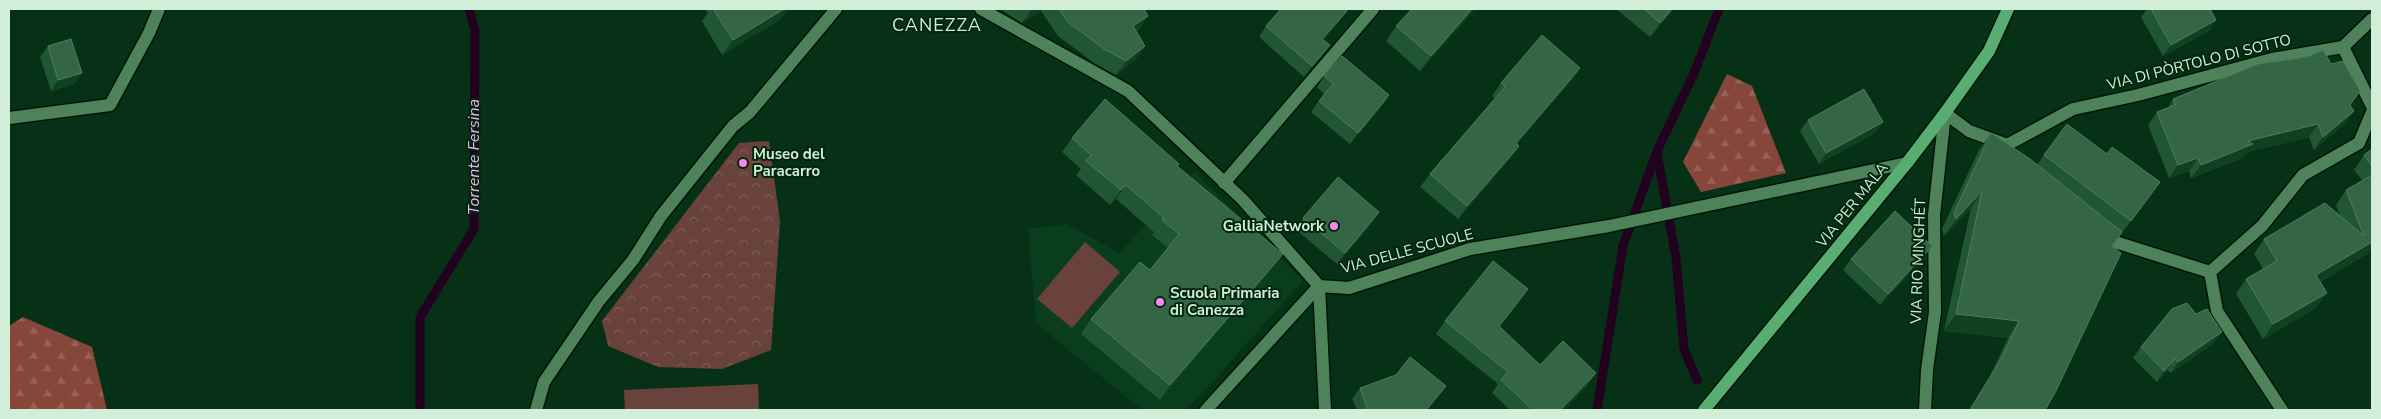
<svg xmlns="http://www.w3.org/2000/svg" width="2381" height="419" viewBox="0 0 2381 419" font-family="'Nunito Sans',sans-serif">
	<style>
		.built { fill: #0a3c1e }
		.forest { fill: url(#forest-firs) }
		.park { fill: url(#park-crowns) }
		.pitch { fill: #68423b }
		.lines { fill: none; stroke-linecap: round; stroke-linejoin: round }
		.stream { stroke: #22001f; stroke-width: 9 }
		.minor-casing { stroke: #001706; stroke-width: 15 }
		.major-casing { stroke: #001706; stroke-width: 15 }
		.minor { stroke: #4d825b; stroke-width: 12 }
		.major { stroke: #57ad72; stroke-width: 12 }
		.wall { fill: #215534 }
		.shaded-wall { fill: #0f4021 }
		.building { fill: #346646; stroke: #4d7b5d }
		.poi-dot { fill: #f888ea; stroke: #00270e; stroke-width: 2 }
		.labels { text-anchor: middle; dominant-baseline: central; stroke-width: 4; stroke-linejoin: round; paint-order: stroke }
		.street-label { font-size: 15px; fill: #d2edd8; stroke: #00270e }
		.poi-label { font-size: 15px; font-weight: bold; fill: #d2edd8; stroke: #00270e; text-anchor: start }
		.water-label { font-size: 16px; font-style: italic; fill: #faafef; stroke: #00270e }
		.quarter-label { font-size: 18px; letter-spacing: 1px; fill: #d2edd8; stroke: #00270e }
	</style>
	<defs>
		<pattern id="forest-firs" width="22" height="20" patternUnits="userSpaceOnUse" patternTransform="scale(1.25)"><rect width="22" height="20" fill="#86463a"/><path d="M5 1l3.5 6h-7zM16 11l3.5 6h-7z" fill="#966156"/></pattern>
		<pattern id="park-crowns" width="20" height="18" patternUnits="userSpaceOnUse" patternTransform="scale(1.25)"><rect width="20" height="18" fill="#68423b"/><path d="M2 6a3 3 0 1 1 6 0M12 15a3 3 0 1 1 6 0" fill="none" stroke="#7d5e57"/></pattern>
	</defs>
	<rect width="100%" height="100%" fill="#073117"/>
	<!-- built -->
	<path class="built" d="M1195 172 1303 281 1187 410H1142L1036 323 1028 229 1067 224 1119 253Z"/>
	<!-- forest -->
	<g class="forest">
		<path d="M1727 74 1752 86 1786 173 1701 192 1683 162Z"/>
		<path d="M23 317 92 347 107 410H9V326Z"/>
	</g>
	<!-- park -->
	<path class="park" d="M769 141 780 221 771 350 722 369 658 367 608 346 602 321 739 143Z"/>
	<!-- pitch -->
	<g class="pitch">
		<path d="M1085 242 1120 272 1072 328 1037 299Z"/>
		<path d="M758 384 759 410H625L624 390Z"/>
	</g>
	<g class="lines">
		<!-- stream -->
		<g class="stream">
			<path d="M1657 153 1676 258 1684 349 1697 380"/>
			<path d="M420 410V317L474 229 475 31 469 9"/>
			<path d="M1597 410 1623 246 1657 151 1695 71 1719 9"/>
		</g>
		<defs>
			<g id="minor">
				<path d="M981 9 1128 91 1243 200 1319 286 1349 288 1470 249 1609 226 1907 163"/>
				<path d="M2343 47 2372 19"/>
				<path d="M1945 113 1969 131 2007 145 2073 109 2138 95 2272 59 2343 47 2372 106"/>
				<path d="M9 118 110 105 149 33 159 9"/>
				<path d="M1224 183 1373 9"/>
				<path d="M2101 233 2112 241 2210 272 2217 311 2282 410"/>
				<path d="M2210 272 2262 226 2303 175 2359 143 2372 112"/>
				<path d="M1319 286 1325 410"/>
				<path d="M536 410 544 382 599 301 633 260 661 216 733 126 750 112 836 9"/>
				<path d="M1206 410 1319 286"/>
				<path d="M1925 410 1927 370 1935 312 1934 215 1945 113"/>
			</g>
			<path id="major" d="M1704 410 1907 163 1945 113 1989 51 2008 9"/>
		</defs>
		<!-- minor casing -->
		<use href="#minor" class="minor-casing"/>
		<!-- major casing -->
		<use href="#major" class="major-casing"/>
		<!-- minor -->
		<use href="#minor" class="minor"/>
		<!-- major -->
		<use href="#major" class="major"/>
	</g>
	<!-- wall -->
	<g class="wall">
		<path d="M705 9H788L781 19 722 55 702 21 708 13Z"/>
		<path d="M1000 9H1144L1139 30 1136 31 1145 46 1135 60 1116 75 1094 63 1058 36 1041 11 1022 23Z"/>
		<path d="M1412 9H1475L1420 71 1386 41 1396 26Z"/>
		<path d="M1616 9H1674L1650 37Z"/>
		<path d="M2147 9H2210L2216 20 2209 31 2163 56 2141 17Z"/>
		<path d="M1339 22 1323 40 1322 56 1304 77 1259 37 1266 26Z"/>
		<path d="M48 46 82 73 74 84 51 91 40 57Z"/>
		<path d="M1580 68 1571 81 1517 144 1519 146 1510 159 1458 219 1420 187 1430 174 1495 98 1492 96 1501 83Z"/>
		<path d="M1324 76 1389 95 1382 106 1350 144 1311 112 1324 94 1317 87Z"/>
		<path d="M2173 99 2350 105 2354 111 2344 124 2314 150 2309 137 2248 152 2243 158 2191 178 2189 171 2169 178 2148 125 2157 112 2168 108Z"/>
		<path d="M1808 120 1875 133 1819 164 1800 131Z"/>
		<path d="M1991 133 2037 165 2044 155 2107 154 2160 182 2112 246 2045 410H1969L1989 378 2008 338 1944 331 1971 208 1944 236 1942 229 1979 150Z"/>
		<path d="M1072 138 1177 167 1272 269 1160 400 1081 334 1091 319 1150 270 1168 248 1152 235 1154 232 1116 199 1110 205 1076 175 1081 169 1062 152Z"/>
		<path d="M2372 149V251L2320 282 2327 293 2316 308 2263 339 2236 294 2246 279 2263 269 2254 254 2264 239 2340 216 2336 205 2346 190 2363 181 2354 170 2364 155Z"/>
		<path d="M1379 212 1372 223 1337 264 1295 229 1303 218Z"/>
		<path d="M1925 257 1880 305 1843 270 1851 259Z"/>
		<path d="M1519 302 1499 327 1540 365 1596 373 1587 386 1564 410H1510L1492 393 1498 384 1436 334 1445 321Z"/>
		<path d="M2214 343 2171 373 2167 370 2157 382 2133 358 2141 347Z"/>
		<path d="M1446 386 1438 397 1427 410H1357L1352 399 1360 388Z"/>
	</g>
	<!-- shaded-wall -->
	<g class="shaded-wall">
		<path d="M784 9H788L781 19 722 55 733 40Z"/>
		<path d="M1032 9H1043L1041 11 1022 23Z"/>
		<path d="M1472 9H1475L1420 71 1431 56Z"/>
		<path d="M1672 9H1674L1650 37 1660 23Z"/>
		<path d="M1347 11 1339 22 1315 50 1322 39Z"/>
		<path d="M1148 16 1139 30 1123 41 1133 26Z"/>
		<path d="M2216 20 2209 31 2163 56 2171 45Z"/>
		<path d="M1330 45 1322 56 1304 77 1312 66Z"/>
		<path d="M1145 46 1135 60 1116 75 1126 61Z"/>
		<path d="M1580 68 1571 81 1507 156 1516 143Z"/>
		<path d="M82 73 74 84 51 91 58 80Z"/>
		<path d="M1389 95 1382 106 1350 144 1358 133Z"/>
		<path d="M2354 111 2344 124 2314 150 2323 137Z"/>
		<path d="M1883 122 1875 133 1819 164 1826 153Z"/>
		<path d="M2318 124 2309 137 2248 152 2243 158 2191 178 2201 165 2248 141Z"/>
		<path d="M1519 146 1510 159 1458 219 1467 206Z"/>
		<path d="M2198 158 2189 171 2169 178 2178 165Z"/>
		<path d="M1126 185 1116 199 1110 205 1121 190Z"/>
		<path d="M1982 191 1971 208 1944 236 1956 219Z"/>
		<path d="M1379 212 1372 223 1337 264 1345 253Z"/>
		<path d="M2372 242V251L2306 290 2316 275Z"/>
		<path d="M1932 246 1925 257 1880 305 1888 294Z"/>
		<path d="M1283 254 1272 269 1160 400 1170 385Z"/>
		<path d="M1528 289 1519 302 1490 339 1499 326Z"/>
		<path d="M2327 293 2316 308 2263 339 2273 324Z"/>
		<path d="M1956 314 2019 321 2008 338 1944 331Z"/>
		<path d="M2222 332 2214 343 2171 373 2178 362Z"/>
		<path d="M2175 359 2167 370 2157 382 2164 371Z"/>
		<path d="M1596 373 1587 386 1564 410H1560Z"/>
		<path d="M1446 386 1438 397 1427 410H1426Z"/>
	</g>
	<!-- building -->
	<g class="building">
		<path d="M713 9H784L733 40Z"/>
		<path d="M1059 9H1144L1148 16 1133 26 1145 46 1126 61 1104 49 1068 22Z"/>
		<path d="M1281 9H1345L1347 11 1322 39 1330 45 1312 66 1266 26Z"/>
		<path d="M1412 9H1472L1431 56 1396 26Z"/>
		<path d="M1644 9H1672L1660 23Z"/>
		<path d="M2151 9H2210L2216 20 2171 45Z"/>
		<path d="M1542 35 1580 68 1516 143 1519 146 1467 206 1430 174 1505 87 1501 83Z"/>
		<path d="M71 39 82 73 58 80 48 46Z"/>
		<path d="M2323 50 2331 64 2343 61 2360 91 2350 105 2354 111 2323 137 2318 124 2248 141 2253 144 2201 165 2198 158 2178 165 2157 112 2175 105 2173 99 2258 64 2307 57Z"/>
		<path d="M1342 56 1389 95 1358 133 1319 101 1333 84 1324 76Z"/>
		<path d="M1864 89 1883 122 1826 153 1808 120Z"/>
		<path d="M1105 99 1179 164 1177 166 1283 254 1170 385 1091 319 1140 262 1150 270 1179 234 1162 220 1164 218 1126 185 1121 190 1086 161 1091 155 1072 138Z"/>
		<path d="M2067 124 2107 154 2112 147 2160 182 2131 221 2044 155Z"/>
		<path d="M1991 133 2030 159 2122 232 2112 246 2121 253 2055 393 2045 410H1974L1971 408 2000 361 2019 321 1956 314 1982 191 1956 219 1954 213Z"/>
		<path d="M2372 149V166L2364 155Z"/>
		<path d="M2372 175V242L2316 275 2327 293 2273 324 2246 279 2277 261 2264 239 2325 203 2364 236 2346 190Z"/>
		<path d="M1338 177 1379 212 1345 253 1303 218Z"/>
		<path d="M1895 211 1932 246 1888 294 1851 259Z"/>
		<path d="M1493 261 1528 289 1499 326 1540 365 1563 341 1596 373 1560 410H1533L1501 380 1508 372 1445 321Z"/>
		<path d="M2187 303 2196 314 2207 309 2222 332 2178 362 2175 359 2164 371 2141 347 2172 309Z"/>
		<path d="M1410 357 1446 386 1426 410H1368L1360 388 1396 375Z"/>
	</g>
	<!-- markers -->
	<g class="poi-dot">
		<circle cx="743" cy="163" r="5"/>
		<circle cx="1334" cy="226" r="5"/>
		<circle cx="1160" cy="302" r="5"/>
	</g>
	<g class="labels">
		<!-- street labels -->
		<g class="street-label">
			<text transform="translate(2199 62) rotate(-14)">VIA DI PÒRTOLO DI SOTTO</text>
			<text transform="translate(1852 205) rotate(-51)">VIA PER MALA</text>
			<text transform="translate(1407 251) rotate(-15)">VIA DELLE SCUOLE</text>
			<text transform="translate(1918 261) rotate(-88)">VIA RIO MINGHÉT</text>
		</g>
		<!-- poi labels -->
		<g class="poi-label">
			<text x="753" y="154">Museo del<tspan x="753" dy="17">Paracarro</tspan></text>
			<text x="1324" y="226" text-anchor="end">GalliaNetwork</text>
			<text x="1170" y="293">Scuola Primaria<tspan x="1170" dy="17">di Canezza</tspan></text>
		</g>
		<!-- water labels -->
		<g class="water-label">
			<text transform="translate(474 157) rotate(-90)">Torrente Fersina</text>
		</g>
		<!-- quarter labels -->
		<g class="quarter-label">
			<text x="937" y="25">CANEZZA</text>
		</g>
	</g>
	<!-- border -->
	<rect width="2381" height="419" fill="none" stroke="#d2edd8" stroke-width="20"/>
</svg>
